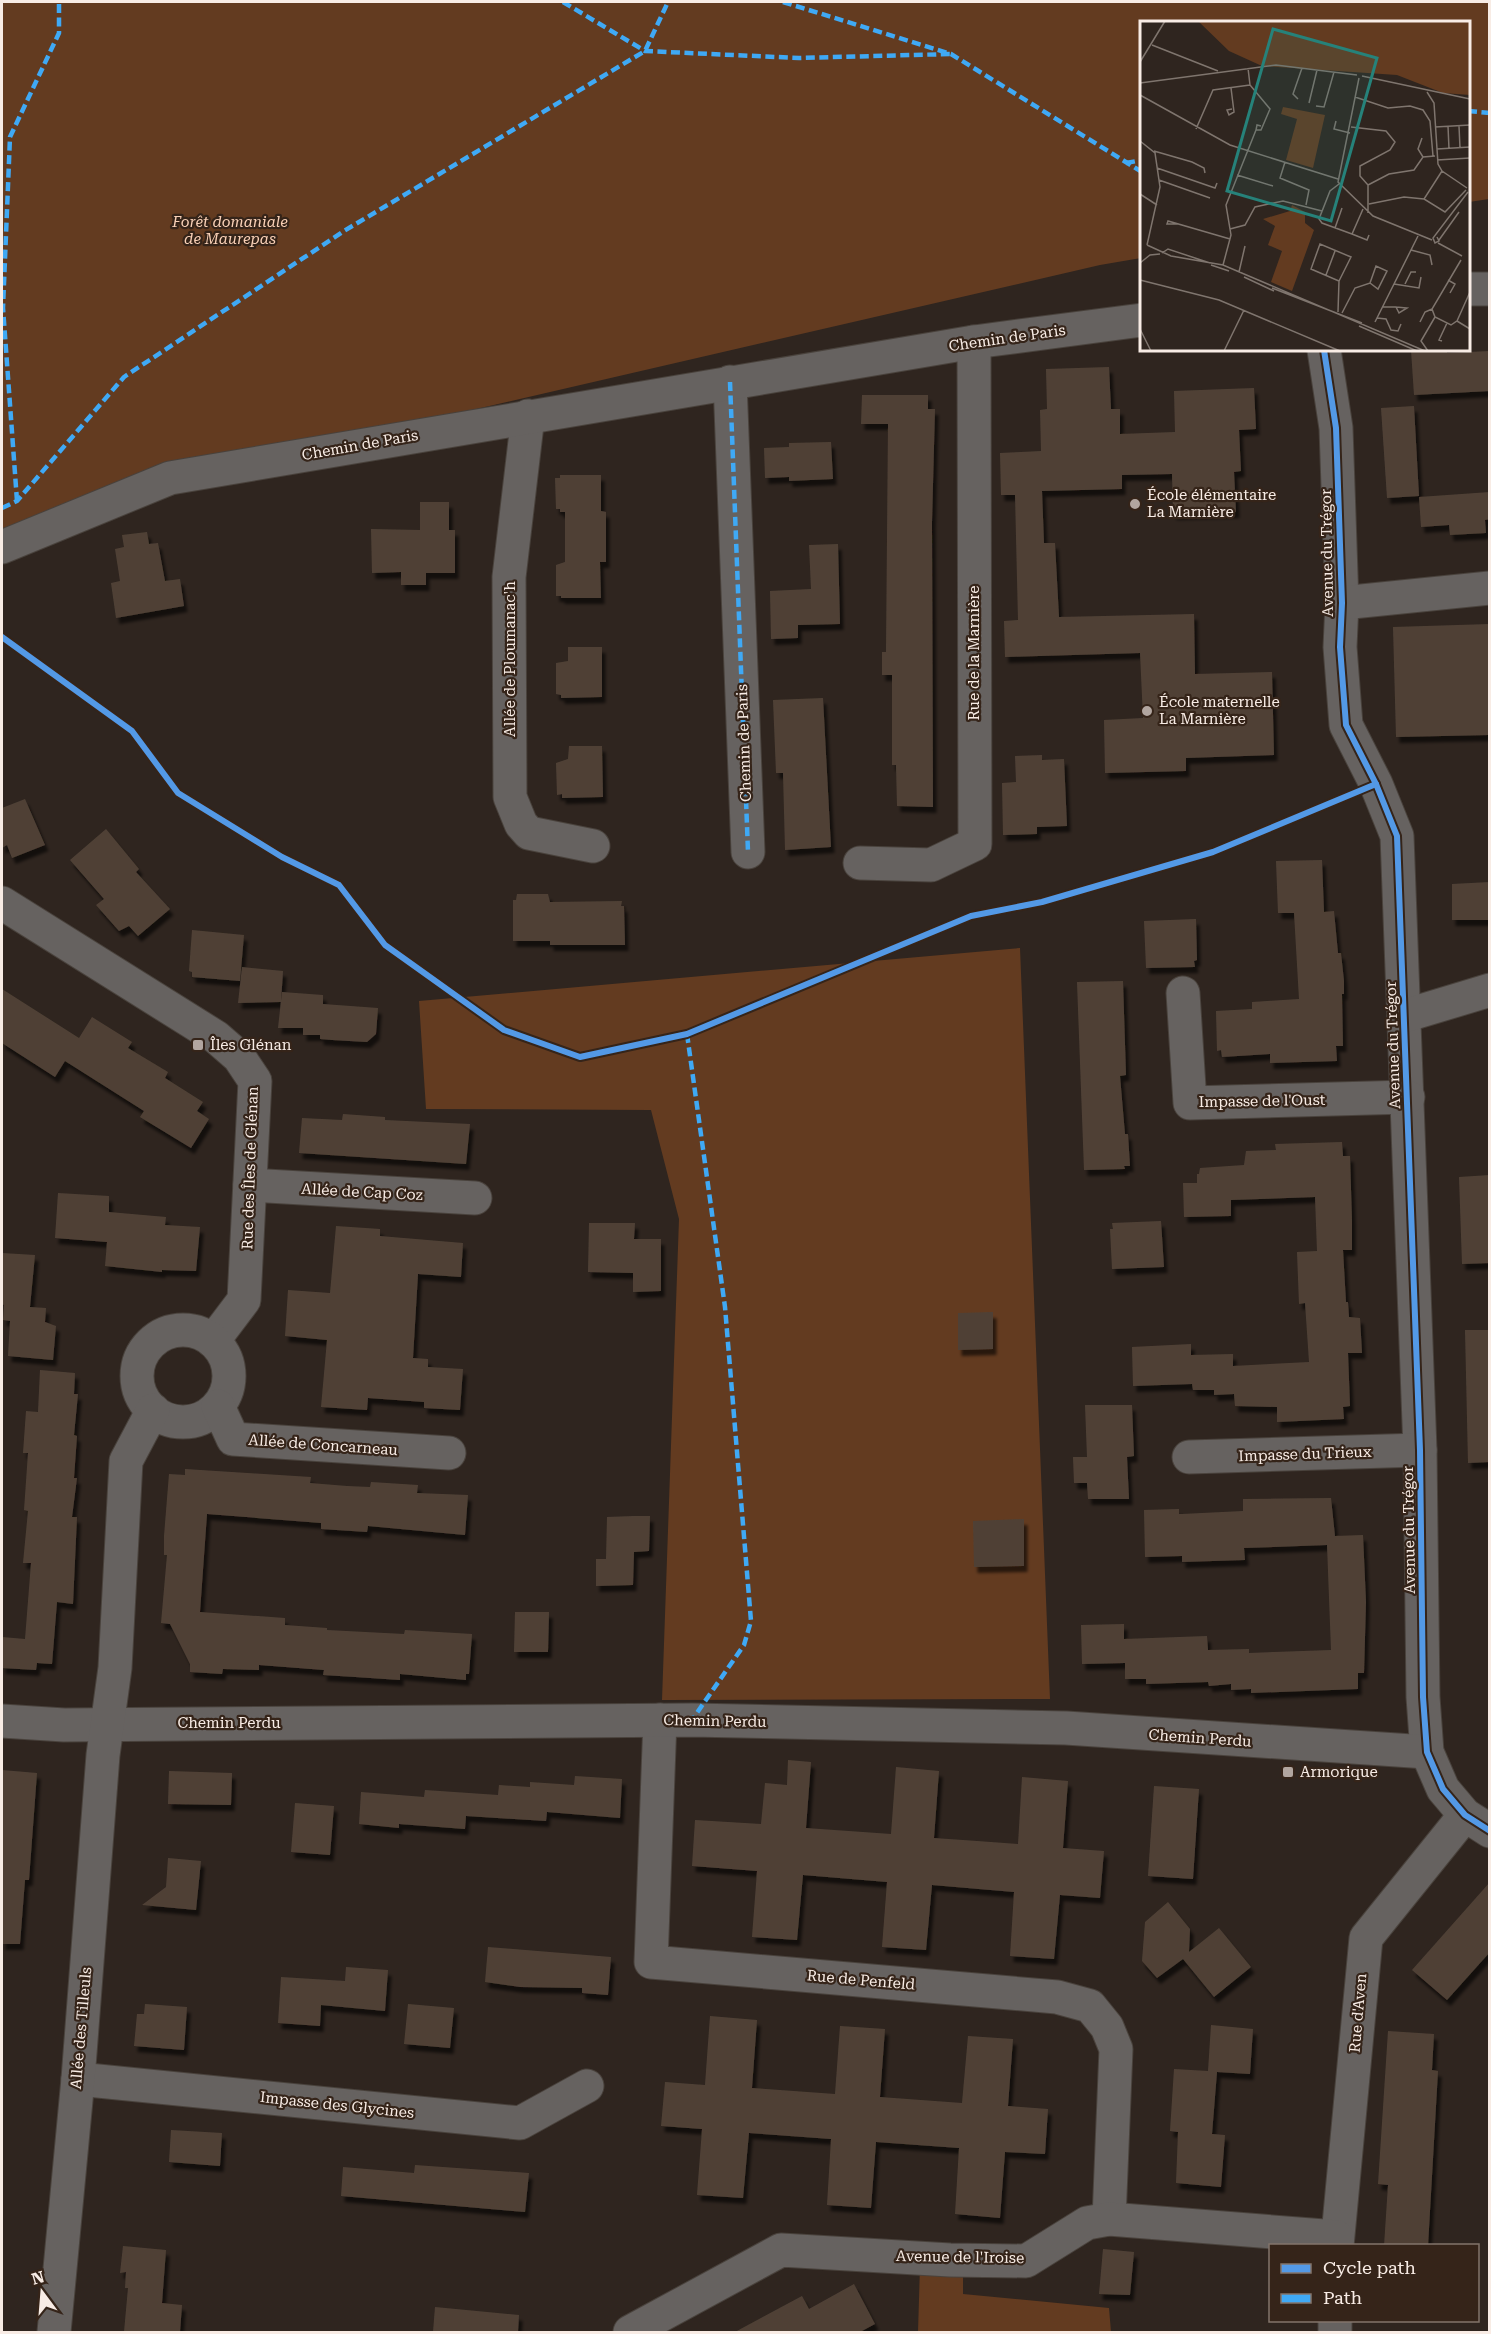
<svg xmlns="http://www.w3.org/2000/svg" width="1491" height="2334" viewBox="0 0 1491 2334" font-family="'Roboto Serif',serif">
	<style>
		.green { fill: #633b20 }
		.building { fill: #4f4136; filter: url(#shadow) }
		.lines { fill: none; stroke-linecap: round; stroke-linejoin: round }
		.minor-casing { stroke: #49423c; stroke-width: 35 }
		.minor { stroke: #666260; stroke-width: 33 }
		.quiet { stroke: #3fa9f5; stroke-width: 4.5; stroke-dasharray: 9 4.5; stroke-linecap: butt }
		.cycleway-casing { stroke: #352419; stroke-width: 10 }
		.cycleway { stroke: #5399e6; stroke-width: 6 }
		.poi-dot { fill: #b2a6a0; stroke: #352419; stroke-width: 2 }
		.labels { text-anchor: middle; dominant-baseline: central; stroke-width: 4.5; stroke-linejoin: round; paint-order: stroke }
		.park-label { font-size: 15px; font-style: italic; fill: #fad1b7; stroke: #352419 }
		.street-label { font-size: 15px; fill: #f8ece5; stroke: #352419 }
		.poi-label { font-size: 15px; fill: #f8ece5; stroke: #352419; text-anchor: start }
		.inset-road { fill: none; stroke: #7f756e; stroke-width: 1.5 }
		.view { fill: #26827a; fill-opacity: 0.15; stroke: #26827a; stroke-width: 3 }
		.inset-edge { fill: none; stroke: #f8ece5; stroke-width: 3 }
	</style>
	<defs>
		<filter id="shadow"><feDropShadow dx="3.5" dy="6" stdDeviation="1.5" flood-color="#0009"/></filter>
	</defs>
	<rect width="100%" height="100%" fill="#2f251f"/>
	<!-- green -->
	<g class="green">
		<path d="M2 2H1489V199L1469 202 1468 22H1142L1141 258 1100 265 225 467 2 542Z"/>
		<path d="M1020 948 1050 1699 662 1700 679 1219 651 1110 426 1109 419 1001Z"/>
		<path d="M920 2266 963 2270V2294L1109 2308 1111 2332H918Z"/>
	</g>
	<!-- building -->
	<g class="building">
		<path d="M1411 350H1447V353L1490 351V391L1414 395Z"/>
		<path d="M1109 367 1111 409H1120V434L1175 432 1174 391 1254 388 1256 429 1239 430 1241 471 1234 472 1236 512 1173 514 1172 474 1122 475V489L1042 491 1044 543H1055L1059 617 1194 614 1195 674 1272 672 1274 755 1186 758V771L1105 773 1104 720 1143 718 1140 653 1005 657 1004 621 1018 620 1015 495H1001L1000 453 1041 451 1040 410 1047 409 1046 369Z"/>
		<path d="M862 395H928V409H935L932 523 933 807 897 806 896 765H892V675H882V652H886L888 424H861Z"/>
		<path d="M1414 406 1419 496 1387 498 1381 408Z"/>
		<path d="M831 442 833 479 789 481V477L765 478 764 448 789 447V443Z"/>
		<path d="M560 475H601V511L606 512V562H600L601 598H561V596H556V565L565 562V512H560V509H556L555 478H560Z"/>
		<path d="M1490 492V519L1485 520 1486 533 1450 535 1449 525 1421 527 1419 497Z"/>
		<path d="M420 502H449V530H455V573H426V585H401V572L372 573 371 529 420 530Z"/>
		<path d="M147 532 149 544 158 543 165 581 180 579 184 606 116 618 111 583 120 581 115 549 124 547 122 535Z"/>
		<path d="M838 544 840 624 798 625V638L771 639 770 591 811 589 809 545Z"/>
		<path d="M1490 624 1489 735 1396 737 1393 627Z"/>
		<path d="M568 647H602V697L561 698V695L556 694V663L568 661Z"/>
		<path d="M823 698 831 847 785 850 783 773H776L773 700Z"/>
		<path d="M569 746H602L603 797 562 798V794L557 795 556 763 568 759Z"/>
		<path d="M1042 755V760L1064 759 1067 826 1037 827V834L1003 835 1002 783 1016 782 1015 756Z"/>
		<path d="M25 799 45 845 12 858 7 845 2 848V808Z"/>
		<path d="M106 829 139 869 136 872 170 909 138 936 129 926 119 931 96 905 104 899 70 860Z"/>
		<path d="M1322 860 1324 912 1334 911 1338 953H1341L1344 981V994H1342L1343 1046H1336L1337 1061 1270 1063V1054L1222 1057 1221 1050 1217 1051 1216 1011 1252 1009V1002L1299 999 1294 913H1278L1276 861Z"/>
		<path d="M1490 882V920H1452V884Z"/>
		<path d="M517 894H548L550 902 622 901 621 906H624L625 945H550V941H513V900H516Z"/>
		<path d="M1196 919 1197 960 1194 961 1195 967 1146 968 1144 921Z"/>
		<path d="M192 930 244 935 240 981 192 977V972L189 971Z"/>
		<path d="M242 967 283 971 281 1002 238 1003Z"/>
		<path d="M1123 981 1126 1075 1120 1076 1125 1134H1128L1130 1166H1124L1125 1169 1084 1170 1077 982Z"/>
		<path d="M2 989 79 1038 92 1017 132 1042 128 1048 168 1072 165 1078 203 1102 197 1111 209 1119 191 1148 140 1117 144 1111 65 1061 55 1077 2 1043Z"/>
		<path d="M282 992 323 995V1004L378 1008 376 1034 367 1042 332 1040 320 1039V1035H303V1028H278Z"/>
		<path d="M343 1114 385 1117V1120L470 1124 466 1164 299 1153 302 1118 342 1120Z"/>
		<path d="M1342 1142 1343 1156H1350L1352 1221V1250H1343L1346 1302H1348L1349 1317 1360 1318 1362 1353H1348L1350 1406 1343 1407 1344 1419 1277 1422V1407L1235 1406 1234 1394 1214 1395V1390H1193L1192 1384 1133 1386 1132 1347 1191 1344V1355L1233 1354V1366L1309 1362 1305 1303 1299 1304 1297 1252 1317 1251 1315 1197 1231 1200V1216L1184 1217 1183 1183H1197V1174H1199L1200 1168 1244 1165 1246 1151 1276 1150 1275 1144Z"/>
		<path d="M1490 1175V1263L1462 1264 1459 1177Z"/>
		<path d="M58 1193 109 1196V1212L166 1217 165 1225 200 1227 196 1271 162 1270V1272L105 1266 107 1242 55 1238Z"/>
		<path d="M1161 1221 1164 1267 1112 1269 1110 1229H1113L1112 1223Z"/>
		<path d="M589 1223H635L634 1239H661V1291L633 1292V1273L588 1272Z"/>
		<path d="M336 1226 380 1229V1236L463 1243 461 1277 418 1274 413 1358 428 1359V1367L463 1369 460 1410 424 1408V1402L368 1398 367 1410 321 1407 327 1340 285 1336 288 1290 330 1293Z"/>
		<path d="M2 1253 35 1255 30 1307 46 1308 45 1322 56 1326 53 1360 8 1356 10 1321 3 1320 4 1305 2 1304Z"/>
		<path d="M993 1312V1349L958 1350V1313Z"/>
		<path d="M1465 1330H1490V1462L1468 1463Z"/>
		<path d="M40 1370 75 1373 74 1394H78L74 1435 77 1436 74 1478H77L72 1517H77L73 1604 57 1602 52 1664 37 1663 36 1670 2 1668V1637L25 1639 31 1563H23L28 1511 24 1510 28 1453H23L26 1411 38 1412Z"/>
		<path d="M1085 1405H1132L1134 1456 1127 1457 1129 1499H1088L1087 1483H1074L1073 1457H1087Z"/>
		<path d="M185 1469 311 1477 310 1483 347 1486 370 1487 371 1482 418 1485 417 1493 468 1495 465 1535 368 1526 367 1532 321 1529V1523L207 1514 200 1612 285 1618V1625L327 1628V1630L404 1634 405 1630 472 1634 469 1674H466V1680L400 1674V1680L355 1677 323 1675 324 1670 259 1665V1670L223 1669 222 1674 190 1672V1664L170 1624 161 1623 167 1555H164V1536L169 1474 185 1475Z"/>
		<path d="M1331 1498 1335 1536 1363 1535 1366 1602 1364 1673H1358V1689L1251 1693V1689L1231 1690V1684L1209 1686 1208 1682 1146 1684V1679H1125V1663L1082 1664 1081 1625 1124 1624V1639L1207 1636 1208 1650 1249 1649V1653L1331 1650 1327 1545 1244 1548 1245 1560 1182 1562V1556L1145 1557 1144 1510 1179 1509V1514H1182L1243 1511V1499Z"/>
		<path d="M634 1516H650L649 1551 634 1552 633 1585 596 1586V1559H606L607 1517Z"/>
		<path d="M1024 1519V1566L974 1567 973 1521Z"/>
		<path d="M515 1612H549L548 1652H514Z"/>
		<path d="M788 1760 811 1762 806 1828 891 1834 896 1767 939 1771 934 1838 977 1841 1018 1844 1022 1777 1068 1781 1063 1848 1104 1851 1100 1898 1060 1895 1054 1959 1010 1956 1014 1892 932 1885 926 1950 882 1947 887 1882 803 1875 797 1940 752 1937 757 1871 692 1866 695 1820 761 1824 765 1783 787 1785Z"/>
		<path d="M2 1770 37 1773 29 1880H25L20 1944H2Z"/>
		<path d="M169 1771 232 1773 231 1805 168 1804Z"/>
		<path d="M575 1776 622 1779 620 1818 547 1812 546 1821 466 1816 465 1829 399 1824V1828L359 1824 361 1792 424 1797 425 1790 498 1795 499 1785 530 1787V1782L574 1785Z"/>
		<path d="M1154 1786 1199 1789 1193 1879 1148 1876Z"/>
		<path d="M295 1803 334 1806 330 1855 291 1852Z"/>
		<path d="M168 1858 201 1861 196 1910 142 1905 166 1887Z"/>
		<path d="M1490 1882V1952L1447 2000 1412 1970Z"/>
		<path d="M1168 1902 1190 1929 1189 1952 1219 1928 1251 1967 1214 1997 1183 1959 1157 1978 1142 1961 1145 1922Z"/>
		<path d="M488 1947 611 1957 608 1995 582 1993V1988L520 1987 485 1982Z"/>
		<path d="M346 1967 388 1970 385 2011 321 2005 320 2026 278 2023 281 1977 345 1981Z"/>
		<path d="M145 2004 187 2007 184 2050 134 2046 137 2014H144Z"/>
		<path d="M408 2004 454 2008 450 2048 404 2044Z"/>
		<path d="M710 2016 757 2020 752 2088 835 2094 840 2026 885 2029 880 2097 962 2103 968 2036 1013 2039 1008 2106 1048 2109 1045 2154 1005 2152 1000 2218 955 2214 959 2148 876 2142 871 2208 827 2205 831 2139 749 2133 743 2198 697 2195 702 2129 661 2126 665 2082 705 2085Z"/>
		<path d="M1211 2025 1253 2029 1250 2074 1217 2072 1212 2134 1225 2135 1221 2187 1176 2183 1178 2132 1170 2131 1174 2069 1208 2071Z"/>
		<path d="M1388 2031 1434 2034 1432 2070 1438 2071 1428 2246H1384L1388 2185 1378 2184Z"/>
		<path d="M171 2130 222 2133 220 2166 169 2162Z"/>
		<path d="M415 2165 529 2173 525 2212 341 2196 343 2167 414 2173Z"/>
		<path d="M123 2246 166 2250 162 2303 182 2305 180 2332H124L128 2288H125L126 2272 120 2273Z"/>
		<path d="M1103 2249 1134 2252 1130 2295 1099 2294Z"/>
		<path d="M854 2284 875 2324 860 2332H735L802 2296 809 2309Z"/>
		<path d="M435 2307 519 2315 518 2332H433Z"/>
	</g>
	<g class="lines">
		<defs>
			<g id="minor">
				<path d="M1468 289H1490"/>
				<path d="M1324 350 1336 428 1342 603 1340 647 1346 725 1376 784 1397 836 1420 1450 1423 1697 1427 1752 1443 1789 1465 1815 1490 1831"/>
				<path d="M730 382 748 852"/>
				<path d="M528 416 509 577 510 797 521 824 529 833 593 846"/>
				<path d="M2 547 170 478 974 342 1142 320"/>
				<path d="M1342 603 1490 588"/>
				<path d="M860 863 931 865 975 844 974 342"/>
				<path d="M2 903 216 1037 239 1057 255 1081 244 1300 213 1341"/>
				<path d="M1183 993 1190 1103 1408 1097"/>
				<path d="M1404 1016 1490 990"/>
				<path d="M250 1185 475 1198"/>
				<circle cx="183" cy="1376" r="46"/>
				<path d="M218 1406 233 1439 449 1453"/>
				<path d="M1189 1457 1420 1450"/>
				<path d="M660 1720 651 1962 1057 1997 1090 2006 1107 2027 1116 2049 1109 2219"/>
				<path d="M2 1721 64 1725 692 1720 1066 1728 1427 1752"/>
				<path d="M78 2079 520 2123 587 2086"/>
				<path d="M1337 2246 1366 1938 1465 1815"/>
				<path d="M54 2332 78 2079 103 1755 115 1668 126 1461 153 1410"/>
				<path d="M630 2332 781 2250 950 2260 1026 2261 1087 2223 1109 2219 1337 2237"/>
				<path d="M1335 2332V2320"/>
			</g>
		</defs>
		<!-- minor casing -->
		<use href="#minor" class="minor-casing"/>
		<!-- minor -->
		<use href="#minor" class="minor"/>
		<!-- quiet -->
		<g class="quiet">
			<path d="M563 2 645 51 799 58 951 54"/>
			<path d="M783 2 951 54 1142 172"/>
			<path d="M1468 111 1490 113"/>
			<path d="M1126 163 1142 160"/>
			<path d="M730 382 748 852"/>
			<path d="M17 501 3 308 10 137 59 33V2"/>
			<path d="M2 508 17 501 124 377 344 231 645 51 668 2"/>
			<path d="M687 1034 725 1307 751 1621 744 1645 692 1720"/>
		</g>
		<defs>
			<g id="cycleway">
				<path d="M1324 350 1336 428 1342 603 1340 647 1346 725 1376 784 1397 836 1420 1450 1423 1697 1427 1752 1443 1789 1465 1815 1490 1831"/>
				<path d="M2 637 132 731 178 793 282 857 339 885 385 945 504 1030 580 1057 687 1034 971 916 1042 902 1213 852 1376 784"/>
			</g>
		</defs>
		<!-- cycleway casing -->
		<use href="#cycleway" class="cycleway-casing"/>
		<!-- cycleway -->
		<use href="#cycleway" class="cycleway"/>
	</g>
	<!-- markers -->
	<g class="poi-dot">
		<circle cx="1135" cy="504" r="6"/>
		<circle cx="1147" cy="711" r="6"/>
		<rect x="192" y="1039" width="12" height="12" rx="3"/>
		<rect x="1282" y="1766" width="12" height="12" rx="3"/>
	</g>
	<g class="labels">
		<!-- park labels -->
		<g class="park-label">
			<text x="230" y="222">Forêt domaniale<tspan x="230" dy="17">de Maurepas</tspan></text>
		</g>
		<!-- street labels -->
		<g class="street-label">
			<text transform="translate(1007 338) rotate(-8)">Chemin de Paris</text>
			<text transform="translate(360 445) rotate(-10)">Chemin de Paris</text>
			<text transform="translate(1327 553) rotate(-91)">Avenue du Trégor</text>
			<text transform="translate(974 653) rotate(-90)">Rue de la Marnière</text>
			<text transform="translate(510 659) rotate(-90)">Allée de Ploumanac'h</text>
			<text transform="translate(744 743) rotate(-92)">Chemin de Paris</text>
			<text transform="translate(1393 1045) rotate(-92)">Avenue du Trégor</text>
			<text transform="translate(1262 1101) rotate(-1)">Impasse de l'Oust</text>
			<text transform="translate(250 1168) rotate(-88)">Rue des Îles de Glénan</text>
			<text transform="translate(362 1192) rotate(3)">Allée de Cap Coz</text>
			<text transform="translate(323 1445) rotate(4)">Allée de Concarneau</text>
			<text transform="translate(1305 1454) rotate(-2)">Impasse du Trieux</text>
			<text transform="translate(1409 1530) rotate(-91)">Avenue du Trégor</text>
			<text transform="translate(715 1721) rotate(1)">Chemin Perdu</text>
			<text x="229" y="1723">Chemin Perdu</text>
			<text transform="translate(1200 1738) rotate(4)">Chemin Perdu</text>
			<text transform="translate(861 1980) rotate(5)">Rue de Penfeld</text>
			<text transform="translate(1358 2013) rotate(-85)">Rue d'Aven</text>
			<text transform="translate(81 2028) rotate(-85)">Allée des Tilleuls</text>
			<text transform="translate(337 2105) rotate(6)">Impasse des Glycines</text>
			<text transform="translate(960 2257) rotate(1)">Avenue de l'Iroise</text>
		</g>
		<!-- poi labels -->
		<g class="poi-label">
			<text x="1147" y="495">École élémentaire<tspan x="1147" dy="17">La Marnière</tspan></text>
			<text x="1159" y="702">École maternelle<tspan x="1159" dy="17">La Marnière</tspan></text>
			<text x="210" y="1045">Îles Glénan</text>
			<text x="1300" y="1772">Armorique</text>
		</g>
	</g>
	<!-- overview -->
	<g transform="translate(1140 21)">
		<rect width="330" height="330" fill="#2f251f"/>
		<path d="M58 0H330V74L303 72 257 54 122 45 89 30ZM143 86 185 94 173 147 146 139 157 98 141 93ZM152 184 165 191V202L174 209 152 270 131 261 142 230 128 224 135 205 123 198 150 190Z" fill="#633b20"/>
		<path class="inset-road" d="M12 24 78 50M0 41 25 0M108 47 110 64 130 88 121 109H116L117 104 121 105M222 55 330 78M219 57 198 161 233 195 292 219M0 62 136 44 217 54M91 67 94 91 89 94 87 89 92 88M287 71 294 82 298 143 302 150 327 167M0 74 90 124 198 158M215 76 248 87 270 85 283 89 290 100 293 135M158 78 153 73 162 47M169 82 177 49M176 85 184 86 194 51M196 100 194 108 210 112M308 105 309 128M319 105 320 127M211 106 246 110 255 121 250 129 220 145V155L228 164V192M295 106 330 104M56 108 73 69 110 64M282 117 278 128 283 136M0 120 15 132 20 166 7 224M297 128 330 126M14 130 52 141 64 147 65 152M297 139 330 137M145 141 140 157 169 169 166 184M17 147 75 167 77 162M302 150 284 178 305 191 326 169M97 154 133 165M19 159 70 177M199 163 190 170 179 198 182 202 212 213 223 188M228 164 249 153 274 149 283 136 295 135M0 173 17 184M229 183 264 176 284 178M39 203H27L28 200 90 218M195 207 202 187M90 208 105 204 115 186 143 180 182 190M212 213 227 219 229 214M297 216 299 220 295 222 293 217 328 171M299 219 319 191M298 222 322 235M7 224 31 235 83 244 285 330M271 229 290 234 292 244M22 232 28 228 70 242M321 239 292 288 295 296 311 304 317 300 330 308M0 242 10 234 20 233M71 244 89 250M83 244 91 214 86 184 116 109M99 251 105 225M186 254 195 230M104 256 134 270M0 259 79 279 200 330M308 259 315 263 310 272M254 263 279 267 281 256M265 263 271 251H276M132 267 222 302M242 286H256L259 292 267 287 256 286M198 291 199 260 171 248 180 223 211 236 199 260M202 292 215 267 230 262 238 268 247 250 236 245 230 262M237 297 246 298 251 309 258 310 261 303M317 300 330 271M235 301 278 215M280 301 285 291 292 288M219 305 277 330M0 308 11 330M302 320 299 319 307 302M84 330 104 289M288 330 281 320 295 296"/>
		<path class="view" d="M133 8 237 37 191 200 87 170Z"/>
		<rect width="330" height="330" class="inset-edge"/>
	</g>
	<!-- border -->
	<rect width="1491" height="2334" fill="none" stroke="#f8ece5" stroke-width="6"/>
	<!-- legend -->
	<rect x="1269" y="2244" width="210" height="78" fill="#352419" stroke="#83746b" stroke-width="1.5"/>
	<rect x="1281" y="2264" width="30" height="9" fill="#5399e6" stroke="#83746b" stroke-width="1.5"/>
	<text x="1323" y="2274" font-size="18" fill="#f8ece5">Cycle path</text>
	<rect x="1281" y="2294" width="30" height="9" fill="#3fa9f5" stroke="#83746b" stroke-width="1.5"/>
	<text x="1323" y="2304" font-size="18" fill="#f8ece5">Path</text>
	<!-- north arrow -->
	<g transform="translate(42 2292) rotate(344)" stroke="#352419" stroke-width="4.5" paint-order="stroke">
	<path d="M0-4.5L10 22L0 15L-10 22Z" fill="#f8ece5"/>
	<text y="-9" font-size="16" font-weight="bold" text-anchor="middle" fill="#f8ece5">N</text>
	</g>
</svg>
